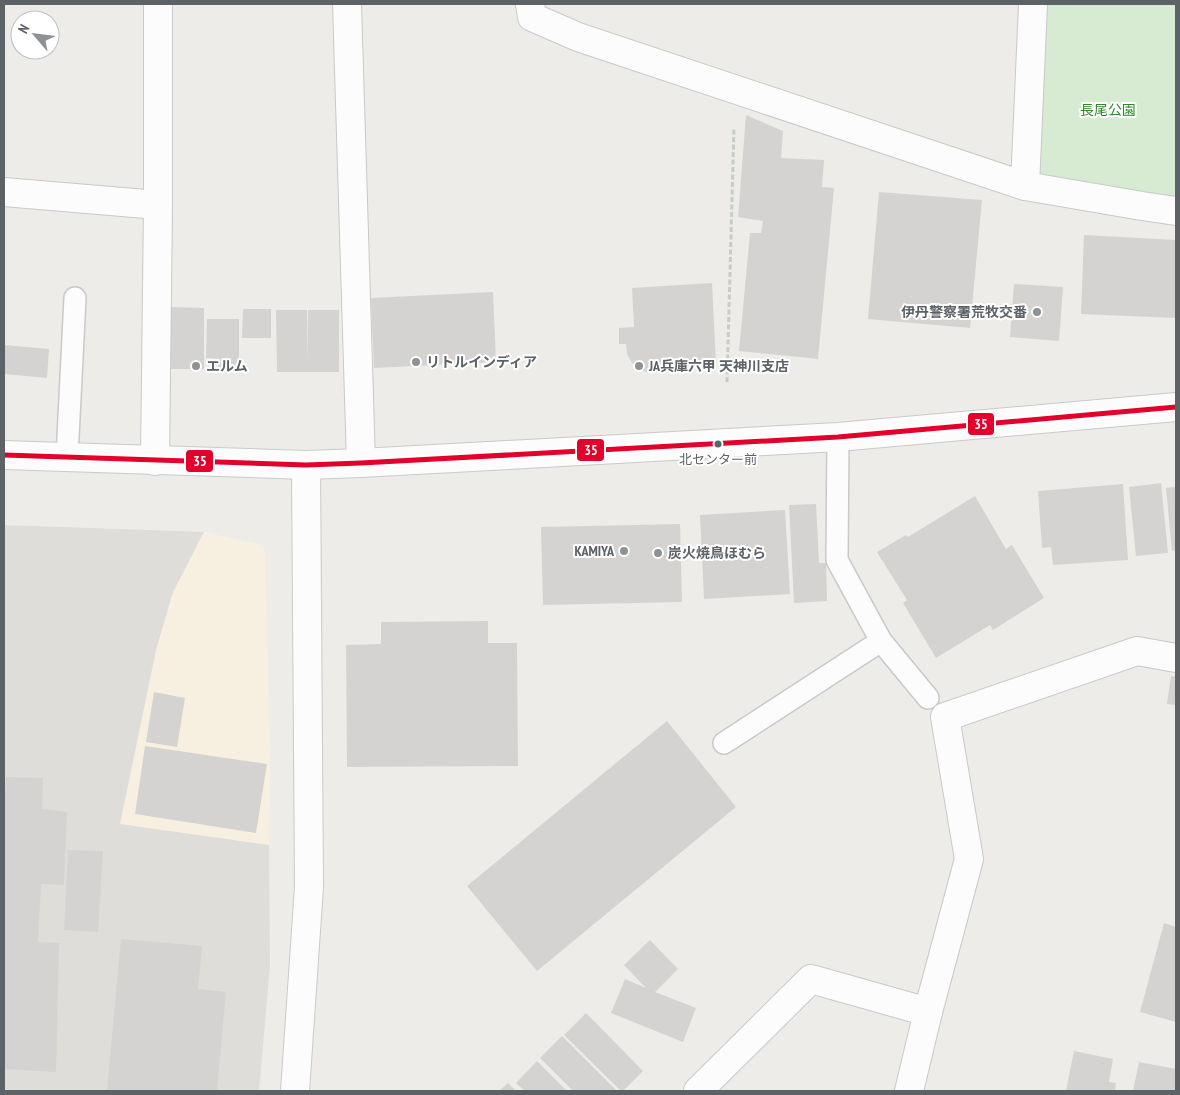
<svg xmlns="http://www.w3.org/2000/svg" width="1180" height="1095" viewBox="0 0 1180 1095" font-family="'PT Sans Narrow','Noto Sans JP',sans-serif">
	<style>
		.commercial { fill: #f7f0e1 }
		.industrial { fill: #deddd9 }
		.green { fill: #d6ebd2 }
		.building { fill: #d4d3d1 }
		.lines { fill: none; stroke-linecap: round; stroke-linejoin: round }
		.lane-casing { stroke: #c9c9c9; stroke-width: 24 }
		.street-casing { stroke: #c9c9c9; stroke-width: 30 }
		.secondary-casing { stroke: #cacaca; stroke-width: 30 }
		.path { stroke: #c7ccc9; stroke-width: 3; stroke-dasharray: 5 2.5; stroke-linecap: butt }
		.lane { stroke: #fcfcfc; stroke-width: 21 }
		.street { stroke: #fcfcfc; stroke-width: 28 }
		.secondary { stroke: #fcfcfc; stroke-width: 28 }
		.bus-1-casing { stroke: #fff; stroke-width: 9 }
		.bus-1 { stroke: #e4002b; stroke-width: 5 }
		.poi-dot { fill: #8f9294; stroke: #fff; stroke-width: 2 }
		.bus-dot { fill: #5d6267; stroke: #fff; stroke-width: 2 }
		.labels { text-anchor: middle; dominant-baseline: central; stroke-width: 4; stroke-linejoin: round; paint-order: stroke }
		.bus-label { font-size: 13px; fill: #5d6267; stroke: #fff }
		.park-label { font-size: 14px; fill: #32842e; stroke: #fff }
		.poi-label { font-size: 14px; font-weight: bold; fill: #5d6267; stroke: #fff; text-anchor: start }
		.line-badge { stroke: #fff; stroke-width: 2 }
		.badge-label { font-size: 14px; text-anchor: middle; font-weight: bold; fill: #fff }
	</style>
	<rect width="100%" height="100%" fill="#edece8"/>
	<!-- commercial -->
	<path class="commercial" d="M204 532 263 545 265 551 270 751 269 845 120 824 156 650 173 592Z"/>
	<!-- industrial -->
	<path class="industrial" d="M4 525 204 532 173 592 156 650 120 824 269 845 270 965 259 1091H4Z"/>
	<!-- green -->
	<path class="green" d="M1047 4H1176V199L1036 178Z"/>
	<!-- building -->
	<g class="building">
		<path d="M746 115 783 131 781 158 824 160 822 187 834 188 818 359 739 351 750 233H761L763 221 738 217Z"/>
		<path d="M879 192 982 200 970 328 868 319Z"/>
		<path d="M1084 235 1176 240V318L1081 314Z"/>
		<path d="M712 283 716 363 657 367V373H648L639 369 632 363 627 354 626 344H619V328L634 327 632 288Z"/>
		<path d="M1014 284 1063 287 1059 341 1010 337Z"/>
		<path d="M493 292 496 362 374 368 371 298Z"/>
		<path d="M170 307 204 308V369H170Z"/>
		<path d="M243 309H271V338H242Z"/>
		<path d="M276 310H307L308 362V310H339V372H277Z"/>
		<path d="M207 319H239V369H218V359L206 358Z"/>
		<path d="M4 345 49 349 47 378 4 374Z"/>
		<path d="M1161 483 1168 553 1136 556 1129 487Z"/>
		<path d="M1123 484 1128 560 1053 565 1051 547 1042 548 1038 491Z"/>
		<path d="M1176 487V550L1172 551 1166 488Z"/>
		<path d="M975 496 1006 549 1012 545 1044 598 993 630 990 625 936 658 903 603 907 600 877 552 906 535 908 537Z"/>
		<path d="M816 504 819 563H826L827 601 794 603 789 505Z"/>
		<path d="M785 510 790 594 704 599 700 515Z"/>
		<path d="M680 524 682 602 543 605 541 527Z"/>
		<path d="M488 621V643H517L518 766 347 767 346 645 381 644V622Z"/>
		<path d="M1171 676 1176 677V705L1167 704Z"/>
		<path d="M154 692 185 698 177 747 146 742Z"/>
		<path d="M667 721 736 807 537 971 467 886Z"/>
		<path d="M145 746 267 764 256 833 135 814Z"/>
		<path d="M6 777 43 778 42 809 67 812 64 885 41 884 38 942 59 943 56 1072 4 1069V805Z"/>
		<path d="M68 850 103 851 98 932 64 930Z"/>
		<path d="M1164 923 1176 927V1022L1140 1012Z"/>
		<path d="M121 939 202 946 198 989 226 992 217 1091H107Z"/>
		<path d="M650 940 678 969 655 992 696 1008 683 1042 611 1013 625 979 646 988 624 965Z"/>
		<path d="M586 1013 643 1071 623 1091H621L564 1035Z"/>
		<path d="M562 1036 617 1091H573L540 1058Z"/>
		<path d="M1074 1051 1113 1059 1109 1082 1116 1083 1115 1091H1066Z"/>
		<path d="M537 1061 567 1091H525L516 1083Z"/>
		<path d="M1139 1062 1176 1069V1091H1133Z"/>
		<path d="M508 1083 516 1091H499Z"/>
	</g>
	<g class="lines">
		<defs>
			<g id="lane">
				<path d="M838 437 837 560 881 641 928 698"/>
				<path d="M67 457 75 298"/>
				<path d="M724 743 881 641"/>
			</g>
			<g id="street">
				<path d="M347 4 361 463"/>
				<path d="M530 4 532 17 578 37 1025 186 1142 206 1176 211"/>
				<path d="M1025 186 1033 4"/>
				<path d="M4 192 158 205"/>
				<path d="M155 461 158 205V4"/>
				<path d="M698 1091 811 979 928 1012"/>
				<path d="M909 1091 928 1012 969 859 945 717 1137 651 1176 658"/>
			</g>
			<g id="secondary">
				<path d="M4 455 306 465 361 463 838 437 1176 407"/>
				<path d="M295 1091 309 887 306 465"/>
			</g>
		</defs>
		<!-- lane casing -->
		<use href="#lane" class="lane-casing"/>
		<!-- street casing -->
		<use href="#street" class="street-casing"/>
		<!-- secondary casing -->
		<use href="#secondary" class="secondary-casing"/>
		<!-- path -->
		<path class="path" d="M727 382 734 127"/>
		<!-- lane -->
		<use href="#lane" class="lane"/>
		<!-- street -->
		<use href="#street" class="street"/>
		<!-- secondary -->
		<use href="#secondary" class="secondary"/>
		<defs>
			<path id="bus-1" d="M4 455 306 465 361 463 838 437 1176 407"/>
		</defs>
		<!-- bus-1 casing -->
		<use href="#bus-1" class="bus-1-casing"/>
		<!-- bus-1 -->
		<use href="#bus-1" class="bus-1"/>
	</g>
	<!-- markers -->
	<g class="poi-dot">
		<circle cx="1037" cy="312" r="5"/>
		<circle cx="416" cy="362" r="5"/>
		<circle cx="196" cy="366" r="5"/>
		<circle cx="639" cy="366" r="5"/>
		<circle cx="624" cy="551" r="5"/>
		<circle cx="658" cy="553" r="5"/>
	</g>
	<circle class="bus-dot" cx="718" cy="444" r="4.5"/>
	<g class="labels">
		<!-- bus labels -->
		<g class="bus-label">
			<text x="718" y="459">北センター前</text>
		</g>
		<!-- park labels -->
		<g class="park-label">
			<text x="1108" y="110">長尾公園</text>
		</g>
		<!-- poi labels -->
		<g class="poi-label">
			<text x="1027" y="312" text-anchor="end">伊丹警察署荒牧交番</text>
			<text x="426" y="362">リトルインディア</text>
			<text x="206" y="366">エルム</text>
			<text x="649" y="366">JA兵庫六甲 天神川支店</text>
			<text x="614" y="551" text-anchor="end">KAMIYA</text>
			<text x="668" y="553">炭火焼鳥ほむら</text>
		</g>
	</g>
	<g class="line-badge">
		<rect x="967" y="412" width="28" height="24" rx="5" fill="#e4002b"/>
		<rect x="576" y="438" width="29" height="24" rx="5" fill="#e4002b"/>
		<rect x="185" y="449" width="29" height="24" rx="5" fill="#e4002b"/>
	</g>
	<g class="badge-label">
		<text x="981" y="429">35</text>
		<text x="591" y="455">35</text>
		<text x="200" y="466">35</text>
	</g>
	<!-- border -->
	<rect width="1180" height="1095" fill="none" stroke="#5d6267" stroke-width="10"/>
	<!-- north arrow -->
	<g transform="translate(35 35) rotate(298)"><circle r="24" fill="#ffffff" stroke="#bec0c2"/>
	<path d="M0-4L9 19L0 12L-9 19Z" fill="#8f9294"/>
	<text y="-8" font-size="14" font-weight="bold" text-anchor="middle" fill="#5d6267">N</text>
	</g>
</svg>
